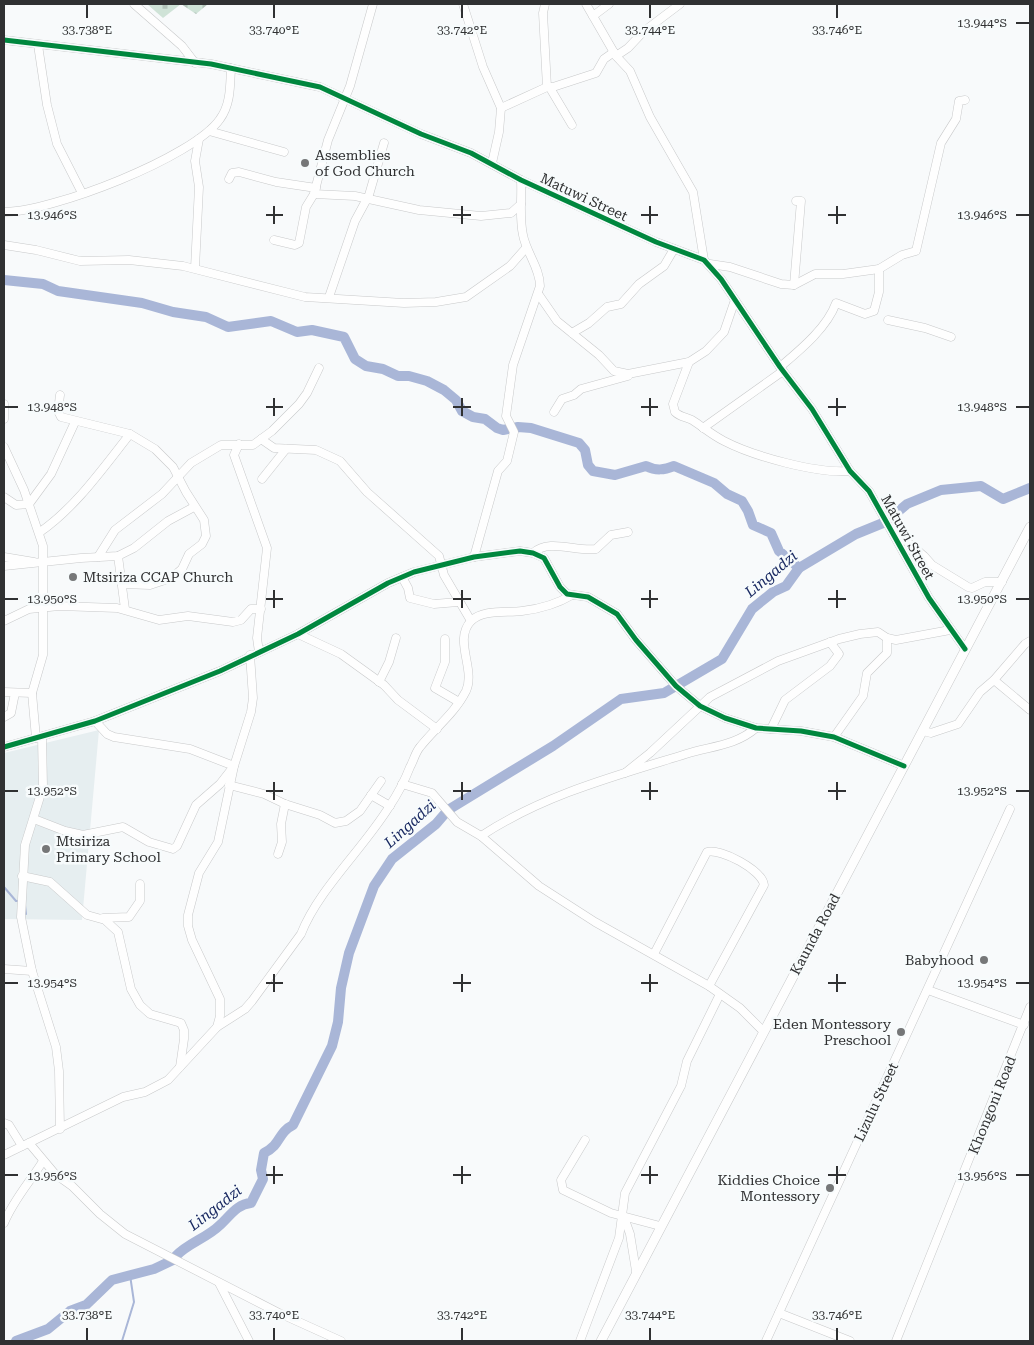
<svg xmlns="http://www.w3.org/2000/svg" width="1034" height="1345" viewBox="0 0 1034 1345" font-family="'Roboto Serif',serif">
	<style>
		.built { fill: #e6eef0 }
		.cemetery { fill: url(#cemetery-stones) }
		.lines { fill: none; stroke-linecap: round; stroke-linejoin: round }
		.stream { stroke: #a9b6d7; stroke-width: 2 }
		.river { stroke: #a9b6d7; stroke-width: 10 }
		.minor-casing { stroke: #c8c9ca; stroke-width: 9 }
		.major-casing { stroke: #c8c9ca; stroke-width: 10 }
		.minor { stroke: #fefefe; stroke-width: 8 }
		.major { stroke: #fefefe; stroke-width: 9 }
		.cycleway-casing { stroke: #f7fbfc; stroke-width: 8 }
		.cycleway { stroke: #00873e; stroke-width: 5 }
		.ticks { fill: none; stroke: #303132; stroke-width: 2 }
		.poi-dot { fill: #767778; stroke: #f7fbfc; stroke-width: 2 }
		.labels { text-anchor: middle; dominant-baseline: central; stroke-width: 5; stroke-linejoin: round; paint-order: stroke }
		.poi-label { font-size: 14px; fill: #303132; stroke: #f7fbfc; text-anchor: start }
		.street-label { font-size: 14px; fill: #303132; stroke: #f7fbfc }
		.water-label { font-size: 15px; font-style: italic; fill: #1a2a62; stroke: #f7fbfc }
		.ticks-label { font-size: 12px; text-anchor: middle; fill: #303132; stroke: #f7fbfc; stroke-width: 5; stroke-linejoin: round; paint-order: stroke }
	</style>
	<defs>
		<pattern id="cemetery-stones" width="16" height="16" patternUnits="userSpaceOnUse" patternTransform="scale(1.25)"><rect width="16" height="16" fill="#cfe3d7"/><path d="M2 7V4a2 2 0 0 1 4 0v3zM10 15v-3a2 2 0 0 1 4 0v3z" fill="#b2c3b9"/></pattern>
	</defs>
	<rect width="100%" height="100%" fill="#f8fafb"/>
	<!-- built -->
	<path class="built" d="M99 730 82 920 4 919V753Z"/>
	<!-- cemetery -->
	<g class="cemetery">
		<path d="M147 4H181L163 18Z"/>
		<path d="M181 4H208L196 14Z"/>
	</g>
	<g class="lines">
		<!-- stream -->
		<g class="stream">
			<path d="M4 887 16 901H20"/>
			<path d="M25 905 26 914"/>
			<path d="M122 1341 134 1302 130 1275"/>
		</g>
		<!-- river -->
		<g class="river">
			<path d="M4 280 43 284 58 291 142 303 173 312 206 317 228 327 271 321 297 332 312 330 344 337 355 359 366 366 383 369 398 376H409L427 381 444 390 456 400 462 411 473 417 485 419 497 428 503 430 518 427 531 428 579 443 585 450 588 465 593 471 615 475 646 466C656 471 664 470 674 466L714 483 727 494 742 501 748 511 753 525 771 533 779 551 799 568"/>
			<path d="M888 520 907 504 941 490 981 486 1003 499 1030 488"/>
			<path d="M176 1256C188 1243 207 1238 220 1225 230 1216 237 1204 251 1203L263 1179 261 1170 264 1153C282 1144 277 1133 293 1125L332 1046 338 1022 341 988 349 953 374 886 392 859 436 824 448 810 553 746 621 699 664 693 722 659 752 609 773 592 786 586 799 568 856 534 883 523"/>
			<path d="M16 1341 48 1329 70 1311 86 1305 112 1280 154 1269 173 1260"/>
		</g>
		<defs>
			<g id="minor">
				<path d="M134 4 182 46 195 63"/>
				<path d="M463 4 483 67 501 108 499 132 492 163"/>
				<path d="M586 4 616 56 630 71 650 117 693 192 704 260"/>
				<path d="M593 16 609 4"/>
				<path d="M4 40 211 64 320 87 421 134 471 153 521 180 656 242 704 260 721 279 780 367 812 409 850 471 869 491 929 598 965 649"/>
				<path d="M38 45 47 105 57 144 82 193"/>
				<path d="M616 56 628 48 643 32 680 4"/>
				<path d="M547 87H553L596 73 604 59 614 52"/>
				<path d="M550 88 572 125"/>
				<path d="M501 108 547 87 543 13 545 4"/>
				<path d="M209 131 284 152"/>
				<path d="M229 179 232 173 239 172 276 182 316 188"/>
				<path d="M314 194 355 196 419 210 481 216 511 213 521 204"/>
				<path d="M4 212C51 212 193 158 220 119 231 104 230 85 231 68"/>
				<path d="M274 240 295 245 299 243 306 207 314 194 328 140 350 86 373 4"/>
				<path d="M4 245 36 250 80 261 129 260 183 266 305 297 404 303 436 302 466 297 510 266 526 248"/>
				<path d="M710 264 730 267 781 284 794 285 815 274H843L879 269 902 255 916 251 941 143 956 119 959 101 965 100"/>
				<path d="M195 268 199 187 195 161 199 139"/>
				<path d="M794 285 801 201H796"/>
				<path d="M539 295 557 321 599 355 614 371 628 374 689 362 706 351 724 332 735 300"/>
				<path d="M329 297 355 221 369 195 384 143"/>
				<path d="M888 320 925 328 951 337"/>
				<path d="M572 333 589 323 607 307 621 304 639 284 664 266 674 249"/>
				<path d="M689 362 673 404 675 412C680 417 686 417 692 420 703 427 712 435 724 441 753 456 817 474 850 471"/>
				<path d="M780 367C800 350 827 328 836 303L865 314 874 311 879 292V269"/>
				<path d="M60 395 58 411 61 417 130 434 155 449 173 467 186 492 204 520 206 536 202 544 189 554 182 569 171 578 150 585 122 584"/>
				<path d="M4 404V419"/>
				<path d="M554 412 562 399 574 395 581 389 628 376"/>
				<path d="M703 428 783 371"/>
				<path d="M261 439 274 448 316 450 340 461 367 492 439 556 444 575 471 621"/>
				<path d="M239 444 234 455 267 548 257 638 259 652"/>
				<path d="M4 447 24 490 43 546V655L32 693 36 738"/>
				<path d="M262 479 286 449"/>
				<path d="M4 497 16 505 29 504 51 474 75 422"/>
				<path d="M892 529 924 556 932 565 968 587 972 588 985 582H1002"/>
				<path d="M40 532C76 507 103 468 130 434"/>
				<path d="M533 553C549 538 576 552 596 549L611 535 628 532"/>
				<path d="M118 556 125 609"/>
				<path d="M4 557 34 562"/>
				<path d="M98 557 115 530 162 494 191 463 221 445H253L272 431 299 404 307 393 319 368"/>
				<path d="M474 557 498 471 507 461 514 432 506 416 513 365 540 286C540 268 526 252 523 235 519 217 522 198 521 180"/>
				<path d="M4 566 81 558 118 556 134 548 168 521 194 507"/>
				<path d="M402 577 408 588 410 598 434 604 458 602"/>
				<path d="M4 621 29 609 59 606 117 608 159 620 188 616 233 622 241 620 251 609H261"/>
				<path d="M298 634 341 654 384 685 398 700 437 729"/>
				<path d="M445 639V662L435 688 459 702"/>
				<path d="M994 680 1030 710"/>
				<path d="M379 682 389 662 396 638"/>
				<path d="M4 692 32 693"/>
				<path d="M4 717 11 713 15 693"/>
				<path d="M771 729 785 700 830 666 839 654 830 642"/>
				<path d="M923 731 931 733 958 724 980 692 994 680 1025 644 1030 641"/>
				<path d="M42 737 43 787 25 845 21 917 32 971 56 1047 59 1071 60 1129"/>
				<path d="M834 737 863 696 867 673 887 653V638"/>
				<path d="M4 747 95 721 220 671 298 634 388 583 414 572 474 557 520 551 533 553 544 558 560 587 567 594 588 597 617 614 636 640 676 686 700 706 725 718 756 728 801 731 834 737 904 766"/>
				<path d="M625 773 650 753 710 697 778 661 839 639 860 634 878 632 887 638 896 640 950 630"/>
				<path d="M402 784 432 793 457 822 481 836 539 886 595 922 709 986 740 1008 763 1031"/>
				<path d="M229 785 264 794 285 804 320 815 335 823 346 821 360 811 381 781"/>
				<path d="M371 795 390 806"/>
				<path d="M34 819 65 831 83 835 123 827 149 842 173 849 177 846 196 805 220 784 234 766 190 749 114 737 107 734 95 721"/>
				<path d="M481 836C543 795 615 776 686 754 711 746 735 746 756 728"/>
				<path d="M278 854 282 842 281 824 285 804"/>
				<path d="M22 876 50 882 87 915 105 920 118 932 131 989 140 1005 150 1014 181 1023 184 1030V1039L180 1067"/>
				<path d="M103 918 129 917 140 901V884"/>
				<path d="M654 954 707 852C721 848 762 870 764 885L709 986"/>
				<path d="M4 969 32 971"/>
				<path d="M928 990 1024 1025"/>
				<path d="M217 1027 245 1009 252 1001 301 934C318 890 363 849 389 807 397 795 405 780 410 767 414 760 415 753 420 747 435 728 455 713 466 691 476 669 453 640 471 621 483 609 506 613 522 611 539 609 557 604 572 595"/>
				<path d="M4 1123 9 1125 22 1146"/>
				<path d="M585 1140 561 1180 563 1190 611 1213 660 1226"/>
				<path d="M29 1143 55 1174 72 1186 100 1214 125 1234 279 1313 341 1341"/>
				<path d="M4 1155 123 1097 145 1092 168 1080 217 1027 220 1016V999L192 940 188 926V915L199 873 218 842 234 766 251 712 253 698 250 655"/>
				<path d="M624 1217 630 1234 636 1271"/>
				<path d="M4 1223C14 1199 30 1182 43 1161"/>
				<path d="M219 1283 249 1341"/>
				<path d="M779 1313 850 1341"/>
				<path d="M580 1341 619 1238 625 1193 681 1086 687 1061 720 994"/>
				<path d="M766 1341 1010 809"/>
				<path d="M896 1341 1030 1007"/>
			</g>
			<path id="major" d="M601 1341 1030 527"/>
		</defs>
		<!-- minor casing -->
		<use href="#minor" class="minor-casing"/>
		<!-- major casing -->
		<use href="#major" class="major-casing"/>
		<!-- minor -->
		<use href="#minor" class="minor"/>
		<!-- major -->
		<use href="#major" class="major"/>
		<defs>
			<g id="cycleway">
				<path d="M4 40 211 64 320 87 421 134 471 153 521 180 656 242 704 260 721 279 780 367 812 409 850 471 869 491 929 598 965 649"/>
				<path d="M4 747 95 721 220 671 298 634 388 583 414 572 474 557 520 551 533 553 544 558 560 587 567 594 588 597 617 614 636 640 676 686 700 706 725 718 756 728 801 731 834 737 904 766"/>
			</g>
		</defs>
		<!-- cycleway casing -->
		<use href="#cycleway" class="cycleway-casing"/>
		<!-- cycleway -->
		<use href="#cycleway" class="cycleway"/>
	</g>
	<!-- ticks -->
	<path class="ticks" d="M87 5V18M274 5V18M462 5V18M650 5V18M837 5V18M1016 23H1029M274 206V224M462 206V224M650 206V224M837 206V224M5 215H18M266 215H283M453 215H471M641 215H658M828 215H846M1016 215H1029M274 398V416M462 398V416M650 398V416M837 398V416M5 407H18M266 407H283M453 407H471M641 407H658M828 407H846M1016 407H1029M274 590V608M462 590V608M650 590V608M837 590V608M5 599H18M266 599H283M453 599H471M641 599H658M828 599H846M1016 599H1029M274 782V800M462 782V800M650 782V800M837 782V800M5 791H18M266 791H283M453 791H471M641 791H658M828 791H846M1016 791H1029M274 974V992M462 974V992M650 974V992M837 974V992M5 983H18M266 983H283M453 983H471M641 983H658M828 983H846M1016 983H1029M274 1166V1184M462 1166V1184M650 1166V1184M837 1166V1184M5 1175H18M266 1175H283M453 1175H471M641 1175H658M828 1175H846M1016 1175H1029M87 1328V1340M274 1328V1340M462 1328V1340M650 1328V1340M837 1328V1340"/>
	<!-- markers -->
	<g class="poi-dot">
		<circle cx="305" cy="163" r="5"/>
		<circle cx="73" cy="577" r="5"/>
		<circle cx="46" cy="849" r="5"/>
		<circle cx="984" cy="960" r="5"/>
		<circle cx="901" cy="1032" r="5"/>
		<circle cx="830" cy="1188" r="5"/>
	</g>
	<g class="labels">
		<!-- poi labels -->
		<g class="poi-label">
			<text x="315" y="155">Assemblies<tspan x="315" dy="16">of God Church</tspan></text>
			<text x="83" y="577">Mtsiriza CCAP Church</text>
			<text x="56" y="841">Mtsiriza<tspan x="56" dy="16">Primary School</tspan></text>
			<text x="974" y="960" text-anchor="end">Babyhood</text>
			<text x="891" y="1024" text-anchor="end">Eden Montessory<tspan x="891" dy="16">Preschool</tspan></text>
			<text x="820" y="1180" text-anchor="end">Kiddies Choice<tspan x="820" dy="16">Montessory</tspan></text>
		</g>
		<!-- street labels -->
		<g class="street-label">
			<text transform="translate(584 197) rotate(25)">Matuwi Street</text>
			<text transform="translate(908 537) rotate(61)">Matuwi Street</text>
			<text transform="translate(815 934) rotate(-62)">Kaunda Road</text>
			<text transform="translate(876 1102) rotate(-65)">Lizulu Street</text>
			<text transform="translate(992 1105) rotate(-68)">Khongoni Road</text>
		</g>
		<!-- water labels -->
		<g class="water-label">
			<text transform="translate(771 574) rotate(-40)">Lingadzi</text>
			<text transform="translate(410 824) rotate(-42)">Lingadzi</text>
			<text transform="translate(215 1208) rotate(-38)">Lingadzi</text>
		</g>
	</g>
	<g class="ticks-label">
		<text x="982" y="27">13.944°S</text>
		<text x="87" y="34">33.738°E</text>
		<text x="274" y="34">33.740°E</text>
		<text x="462" y="34">33.742°E</text>
		<text x="650" y="34">33.744°E</text>
		<text x="837" y="34">33.746°E</text>
		<text x="52" y="219">13.946°S</text>
		<text x="982" y="219">13.946°S</text>
		<text x="52" y="411">13.948°S</text>
		<text x="982" y="411">13.948°S</text>
		<text x="52" y="603">13.950°S</text>
		<text x="982" y="603">13.950°S</text>
		<text x="52" y="795">13.952°S</text>
		<text x="982" y="795">13.952°S</text>
		<text x="52" y="987">13.954°S</text>
		<text x="982" y="987">13.954°S</text>
		<text x="52" y="1180">13.956°S</text>
		<text x="982" y="1180">13.956°S</text>
		<text x="87" y="1319">33.738°E</text>
		<text x="274" y="1319">33.740°E</text>
		<text x="462" y="1319">33.742°E</text>
		<text x="650" y="1319">33.744°E</text>
		<text x="837" y="1319">33.746°E</text>
	</g>
	<!-- border -->
	<rect width="1034" height="1345" fill="none" stroke="#303132" stroke-width="10"/>
</svg>
